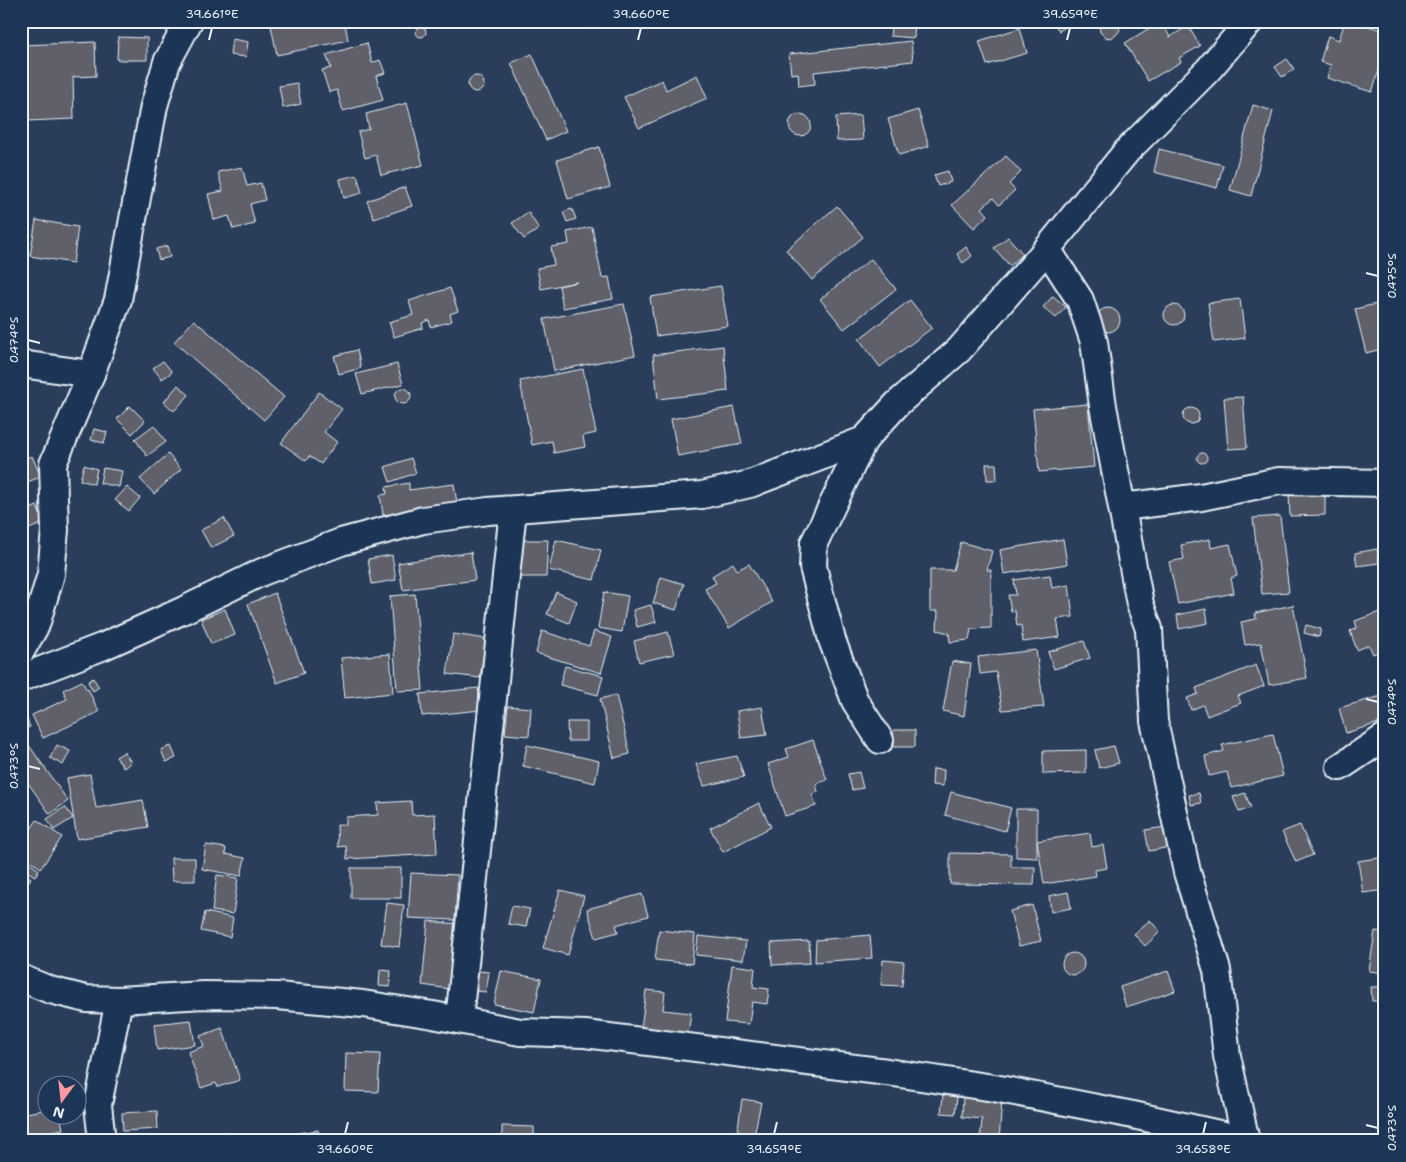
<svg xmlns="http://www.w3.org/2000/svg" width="1406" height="1162" viewBox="0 0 1406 1162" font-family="'Shantell Sans',sans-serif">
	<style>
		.building { fill: #5f6069; stroke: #e8f1f8 }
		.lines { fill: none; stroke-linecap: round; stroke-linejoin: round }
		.minor-casing { stroke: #e8f1f8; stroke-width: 30 }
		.minor { stroke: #1d3557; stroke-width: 26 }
		.ticks { fill: none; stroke: #e8f1f8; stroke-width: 2 }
		.neatline { fill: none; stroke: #e8f1f8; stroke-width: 2 }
		.ticks-label { font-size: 12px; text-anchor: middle; fill: #e8f1f8 }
	</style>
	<rect width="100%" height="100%" fill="#2a3e5b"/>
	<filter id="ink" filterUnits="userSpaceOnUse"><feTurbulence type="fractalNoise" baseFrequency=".02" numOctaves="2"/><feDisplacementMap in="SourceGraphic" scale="10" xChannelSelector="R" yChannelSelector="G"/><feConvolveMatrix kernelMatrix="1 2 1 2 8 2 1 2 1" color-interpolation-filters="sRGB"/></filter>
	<g filter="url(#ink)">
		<!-- building -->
		<g class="building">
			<path d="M270 21H355V22L345 24 348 40 277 55Z"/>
			<path d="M589 21H633V22L590 28Z"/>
			<path d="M892 21H915L914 38 890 36Z"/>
			<path d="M1053 21H1076L1059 31Z"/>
			<path d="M1101 21H1116L1120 30 1116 35 1111 38 1105 37 1100 32 1099 26Z"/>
			<path d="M1161 21 1170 37 1188 26 1200 46 1179 58 1181 62 1148 81 1125 43Z"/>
			<path d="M1345 21H1351L1385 31V52L1372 92 1327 78 1331 65 1320 62 1328 36 1339 40Z"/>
			<circle cx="421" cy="32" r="5"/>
			<path d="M1020 28 1027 53 987 65 979 41Z"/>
			<path d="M118 37 147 38V60H117Z"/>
			<path d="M232 39 248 42 246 57 230 55Z"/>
			<path d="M911 41 913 61 814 72 815 84 799 86 798 73 791 74 789 54Z"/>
			<path d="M95 42 96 76 73 77 74 119 27 121 24 45Z"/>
			<path d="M367 43 372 63 380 60 385 73 376 76 383 100 343 111 337 90 329 92 322 70 331 68 326 55Z"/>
			<path d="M532 54 566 131 546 140 511 63Z"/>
			<path d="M1287 59 1294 69 1282 77 1275 67Z"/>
			<path d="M697 75 707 98 639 128 624 97 662 80 666 90Z"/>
			<circle cx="476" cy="84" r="8"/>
			<path d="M297 83 301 104 283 108 279 86Z"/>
			<path d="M407 103 423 165 381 175 376 155 365 158 358 132 369 129 366 114Z"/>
			<path d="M1253 105 1273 111 1251 196 1230 190Z"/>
			<path d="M918 110 929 146 899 155 888 119Z"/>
			<circle cx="800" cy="125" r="11"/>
			<path d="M861 115 863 140 837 141 836 117Z"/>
			<path d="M599 147 610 187 568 199 557 160Z"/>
			<path d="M1159 149 1223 165 1217 188 1154 172Z"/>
			<path d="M1006 156 1021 172 1009 184 1015 190 999 205 993 198 982 208 988 215 974 228 952 205Z"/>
			<path d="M242 167 247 186 261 183 265 200 250 204 255 224 233 229 229 216 214 220 208 194 223 191 218 172Z"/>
			<path d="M948 171 951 182 938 186 934 175Z"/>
			<path d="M357 175 362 193 344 198 340 179Z"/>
			<path d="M405 187 412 206 374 219 367 201Z"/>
			<path d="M837 206 863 237 812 280 786 250Z"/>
			<path d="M572 209 576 219 567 222 563 212Z"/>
			<path d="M528 212 539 229 524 239 512 223Z"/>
			<path d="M36 220 78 227 73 263 30 256Z"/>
			<path d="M592 227 602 278 609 277 613 299 563 308 559 286 577 282 541 289 537 268 554 265 551 247 569 244 567 232Z"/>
			<path d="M1008 237 1023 254 1010 266 994 248Z"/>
			<path d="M167 246 170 257 159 260 156 249Z"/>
			<path d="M966 247 972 256 963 263 957 254Z"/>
			<path d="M871 259 896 289 844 329 820 299Z"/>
			<path d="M721 286 728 326 656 336 650 297Z"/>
			<path d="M450 288 458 311 450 314 452 321 431 327 429 320 422 323 423 328 394 337 389 322 413 315 409 301Z"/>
			<path d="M1053 296 1066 307 1056 318 1043 307Z"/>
			<path d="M1240 299 1245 338 1214 342 1208 303Z"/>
			<path d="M910 300 932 328 880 367 859 339Z"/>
			<path d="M1385 302V348L1366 353 1355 309Z"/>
			<path d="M624 304 635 355 554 371 544 319Z"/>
			<circle cx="1174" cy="315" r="10"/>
			<circle cx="1108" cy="320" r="12"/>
			<path d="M194 320 284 397 264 420 174 342Z"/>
			<path d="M723 346 728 391 658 399 653 355Z"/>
			<path d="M357 350 361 368 339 374 334 356Z"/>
			<path d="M163 361 172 372 162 379 153 368Z"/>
			<path d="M397 364 403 384 362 394 356 374Z"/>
			<path d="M583 369 596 433 583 436 585 447 554 453 552 441 532 445 520 381Z"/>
			<path d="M178 385 189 395 174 411 164 402Z"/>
			<circle cx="403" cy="396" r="8"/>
			<path d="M319 392 342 409 324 432 337 442 321 464 309 456 306 461 281 443Z"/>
			<path d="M1243 397 1247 448 1228 449 1224 398Z"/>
			<path d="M1088 404 1094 467 1039 472 1033 409Z"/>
			<path d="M130 406 145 421 132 434 117 419Z"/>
			<path d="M734 407 742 444 678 456 671 419Z"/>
			<circle cx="1191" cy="416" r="8"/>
			<path d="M154 425 166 442 147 456 135 439Z"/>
			<path d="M94 429 107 432 104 443 91 440Z"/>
			<circle cx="1202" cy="458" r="5"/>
			<path d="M168 454 181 469 154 494 140 479Z"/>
			<path d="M32 456 41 477 21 484V460Z"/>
			<path d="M411 458 416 473 390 482 385 467Z"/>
			<path d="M986 464H996L997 480H987Z"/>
			<path d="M84 465 97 469 94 484 80 480Z"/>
			<path d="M103 468 122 471 119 487 100 483Z"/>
			<path d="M409 483V490L454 484 457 503 411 509 413 516 390 520 389 514 383 515 380 495 387 494 386 487Z"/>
			<path d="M127 487 140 498 129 511 115 500Z"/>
			<path d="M1304 491V495H1325V515L1290 516 1289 492Z"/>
			<path d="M37 506 44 523 29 529 23 512Z"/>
			<path d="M1280 516 1289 592 1262 594 1253 518Z"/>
			<path d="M224 518 234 536 211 548 201 530Z"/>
			<path d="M1063 539 1067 564 1004 574 1000 550Z"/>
			<path d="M1210 539 1211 548 1230 544 1237 576 1231 578 1234 593 1178 604 1169 562 1184 559 1181 545Z"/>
			<path d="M521 540H548L546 577H520Z"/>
			<path d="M556 540 601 550 594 580 549 570Z"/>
			<path d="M961 542 992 551 987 570H991V628L971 629 969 640 950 642 949 633 937 630 938 611H930V570H953Z"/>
			<path d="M1377 549 1379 563 1357 566 1355 553Z"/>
			<path d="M471 552 475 580 403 590 398 563Z"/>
			<path d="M392 555 396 580 372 584 368 559Z"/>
			<path d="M733 563 737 570 749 564 772 602 729 628 705 589 716 583 712 576Z"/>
			<path d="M1050 575 1052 588 1069 585 1073 617 1057 619 1060 637 1023 642 1021 625 1017 626 1015 611H1011L1008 595H1016L1014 580Z"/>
			<path d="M661 577 684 584 676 610 653 603Z"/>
			<path d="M556 592 577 601 569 623 547 614Z"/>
			<path d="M604 592 628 596 622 632 598 628Z"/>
			<path d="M275 593 304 673 277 683 248 604Z"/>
			<path d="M415 594 423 690 397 691 390 596Z"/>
			<path d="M651 605 656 622 637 627 633 610Z"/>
			<path d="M1293 605 1307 678 1269 685 1261 643 1245 645 1241 622 1256 619 1255 613Z"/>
			<path d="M225 609 235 635 211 644 201 619Z"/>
			<path d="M1206 609 1208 623 1179 629 1177 615Z"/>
			<path d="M1385 610V649L1373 654 1369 645 1357 650 1350 631 1357 628 1355 621Z"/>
			<path d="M1306 625 1321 629 1319 637 1304 633Z"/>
			<path d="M542 631 589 646 594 631 612 637 601 673 536 653Z"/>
			<path d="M668 632 674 654 639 662 634 641Z"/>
			<path d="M453 634 486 639 480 678 447 674Z"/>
			<path d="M1084 641 1090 658 1054 669 1048 652Z"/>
			<path d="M1036 650 1044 707 1002 710 996 672 980 674 978 657Z"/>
			<path d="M390 654 393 693 345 698 341 658Z"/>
			<path d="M952 661 971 664 964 716 943 711Z"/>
			<path d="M1256 665 1264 686 1238 696 1241 703 1207 716 1203 705 1191 710 1187 698 1198 694 1196 688Z"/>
			<path d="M565 666 603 676 598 695 560 685Z"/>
			<path d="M93 678 99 687 93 691 88 682Z"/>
			<path d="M82 681 87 690 88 689 99 712 43 738 32 715 67 699 63 690Z"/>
			<path d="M478 688 481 710 422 716 420 694Z"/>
			<path d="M616 695 630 754 614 758 600 699Z"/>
			<path d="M1385 695V721L1346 733 1339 708Z"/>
			<path d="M508 706 531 708 529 736 505 734Z"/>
			<path d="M762 707 767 735 741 738 737 711Z"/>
			<path d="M25 714 30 727 21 730V716Z"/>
			<path d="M567 722H587V741H568Z"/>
			<path d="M893 730H915V747H894Z"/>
			<path d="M21 734 68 801 50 814 21 773Z"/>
			<path d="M1273 734 1283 776 1231 788 1227 772 1209 776 1205 756 1224 751 1222 745Z"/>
			<path d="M813 740 827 780 816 784 818 792 812 794 816 806 785 816 768 764 789 757 786 749Z"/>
			<path d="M57 745 70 751 63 765 50 758Z"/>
			<path d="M527 745 599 761 595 783 523 766Z"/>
			<path d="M171 746 176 758 166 762 161 750Z"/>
			<path d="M1114 746 1119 763 1099 768 1095 750Z"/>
			<path d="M1086 750V773L1043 774V751Z"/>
			<path d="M124 752 131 762 124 768 116 757Z"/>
			<path d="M737 756 744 777 704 786 696 764Z"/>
			<path d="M933 769 944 770 943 786 932 785Z"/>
			<path d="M859 772 863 788 852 790 848 774Z"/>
			<path d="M90 774 96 808 143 800 148 827 77 839 67 778Z"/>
			<path d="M951 792 1011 808 1005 831 945 815Z"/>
			<path d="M1199 793 1201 803 1191 805 1189 795Z"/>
			<path d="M1245 793 1251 808 1239 812 1233 797Z"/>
			<path d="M411 801 412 815 435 814 437 854 347 859 346 846 338 847 337 825H346V817L378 815 377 803Z"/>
			<path d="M759 803 771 827 723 852 710 828Z"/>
			<path d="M65 807 73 818 54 830 47 819Z"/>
			<path d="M1016 809H1037V858L1016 857Z"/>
			<path d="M37 820 62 837 41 868 21 855V843Z"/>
			<path d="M1300 825 1313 855 1296 862 1282 832Z"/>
			<path d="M1172 826 1176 846 1149 851 1145 830Z"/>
			<path d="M1090 833 1092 847 1103 845 1107 868 1095 870 1096 876 1044 884 1037 841Z"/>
			<path d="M206 845 226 848 225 854 245 858 241 876 202 869Z"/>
			<path d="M950 853 1011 854V867H1035L1034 885 950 884Z"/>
			<path d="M1385 857V890L1363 893 1358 861Z"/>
			<path d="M171 858H195V881H172Z"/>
			<path d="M29 863 39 870 35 876 25 870Z"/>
			<rect x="351" y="868" width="50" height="30"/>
			<path d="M21 871 31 878 21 893Z"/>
			<path d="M411 873 458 875 455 920 408 918Z"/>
			<path d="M217 875 238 878 233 914 212 911Z"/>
			<path d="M560 890 584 896 568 955 543 948Z"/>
			<path d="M1068 892 1071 908 1051 912 1049 896Z"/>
			<path d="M642 894 648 916 616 925 618 932 596 938 587 909Z"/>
			<path d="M387 903 404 905 399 947 381 944Z"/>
			<path d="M1032 905 1041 941 1019 946 1010 911Z"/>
			<path d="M512 906 530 909 526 927 508 924Z"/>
			<path d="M205 912 233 918 230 937 201 931Z"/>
			<path d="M1150 920 1160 932 1145 946 1134 934Z"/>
			<path d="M428 921 457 924 450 989 422 985Z"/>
			<path d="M659 930 695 934 692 964 655 960Z"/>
			<path d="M1375 931 1385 932V973L1369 971Z"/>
			<path d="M870 935 872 958 815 962 816 940Z"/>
			<path d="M698 936 746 941 743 960 696 955Z"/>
			<path d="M809 941 810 963 772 965 771 943Z"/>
			<circle cx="1073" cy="964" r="11"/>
			<path d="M883 960 904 962 902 986 881 985Z"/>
			<path d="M732 965 755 968 753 987 769 989 767 1004 752 1002 749 1024 725 1022Z"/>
			<path d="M380 970 391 971 390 987 379 986Z"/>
			<path d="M469 970 489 972 486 992 467 990Z"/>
			<path d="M501 971 541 979 534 1012 494 1004Z"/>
			<path d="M1168 971 1175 991 1126 1007 1120 987Z"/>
			<path d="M1371 987H1385V1001H1372Z"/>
			<path d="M646 990 665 992 663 1010 691 1013 688 1035 641 1029Z"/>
			<path d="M191 1020 195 1045 157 1050 154 1024Z"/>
			<path d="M222 1028 240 1080 218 1087 216 1083 201 1088 188 1052 204 1046 200 1036Z"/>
			<path d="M346 1053 380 1054 378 1092 345 1091Z"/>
			<path d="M943 1095 957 1097 955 1114 941 1113Z"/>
			<path d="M963 1096 1002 1099 999 1141H980L982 1119 962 1117Z"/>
			<path d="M742 1099 761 1102 754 1136 737 1135Z"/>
			<path d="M48 1109V1114H60L63 1129 21 1137V1114Z"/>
			<path d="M157 1111 158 1129 123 1131 122 1113Z"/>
			<path d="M502 1126 534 1127V1141H502Z"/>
			<path d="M318 1130 319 1141H287L286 1135Z"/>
			<path d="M230 1133 231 1141H190L189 1138Z"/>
		</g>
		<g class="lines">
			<defs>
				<g id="minor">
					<path d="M1047 249 1080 300 1094 342 1103 406 1140 604 1149 629 1154 721 1187 872 1217 970 1227 1056 1246 1141"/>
					<path d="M21 364 91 374"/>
					<path d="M864 440 814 543 813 567 832 640 855 701 880 740"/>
					<path d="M1123 507 1201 497 1279 481 1385 483"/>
					<path d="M21 651 36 625 51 574 55 530 53 464 91 374 118 300 154 106 167 62 189 21"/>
					<path d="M21 678 104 646 184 610 262 572 341 542 423 520 488 511 702 495 750 484 864 440 898 403 959 350 1047 249 1127 151 1208 70 1250 21"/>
					<path d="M1340 767 1385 737"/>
					<path d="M21 978 50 990 86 999 119 1000 204 995 277 996 363 1004 433 1015 520 1032 585 1034 887 1072 994 1088 1133 1115 1246 1140"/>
					<path d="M459 1020 513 510"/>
					<path d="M102 1141 98 1105 119 1000"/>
				</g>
			</defs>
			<!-- minor casing -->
			<use href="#minor" class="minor-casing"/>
			<!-- minor -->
			<use href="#minor" class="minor"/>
		</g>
	</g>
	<!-- ticks -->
	<path class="ticks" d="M209 40 212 28M638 40 641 28M1067 40 1070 28M1366 273 1378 276M28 340 40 343M1366 699 1378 702M28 766 40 769M1366 1125 1378 1128M345 1134 348 1122M774 1134 777 1122M1203 1134 1206 1122"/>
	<!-- margin -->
	<rect width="1406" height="1162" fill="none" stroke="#1d3557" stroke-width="55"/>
	<!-- north arrow -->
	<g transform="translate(62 1100) rotate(195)"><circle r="24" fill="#1d3557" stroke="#6e8097"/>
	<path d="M0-4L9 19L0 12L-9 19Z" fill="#ff9aa2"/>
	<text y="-8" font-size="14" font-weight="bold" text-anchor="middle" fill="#e8f1f8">N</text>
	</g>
	<rect x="28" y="28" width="1350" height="1106" class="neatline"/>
	<g class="ticks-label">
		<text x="212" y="18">39.661°E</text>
		<text x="641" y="18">39.660°E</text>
		<text x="1070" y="18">39.659°E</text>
		<text transform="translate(1392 276) rotate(-90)" y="4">0.475°S</text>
		<text transform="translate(14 340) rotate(-90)" y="4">0.474°S</text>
		<text transform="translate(1392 702) rotate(-90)" y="4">0.474°S</text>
		<text transform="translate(14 766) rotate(-90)" y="4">0.473°S</text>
		<text transform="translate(1392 1128) rotate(-90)" y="4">0.473°S</text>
		<text x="345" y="1153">39.660°E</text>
		<text x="774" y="1153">39.659°E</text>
		<text x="1203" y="1153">39.658°E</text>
	</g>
</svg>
